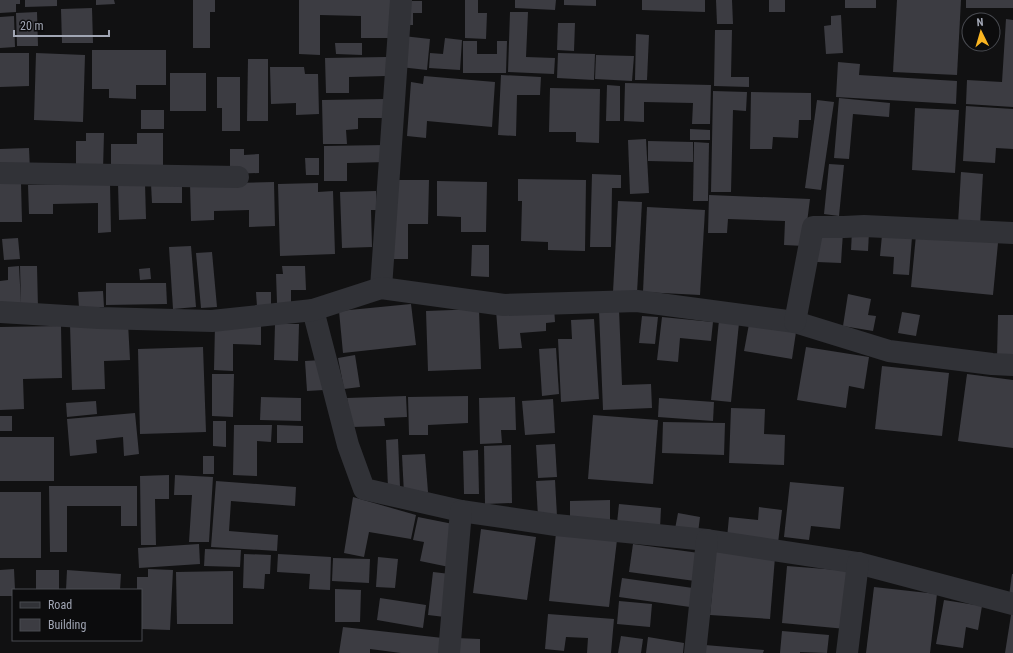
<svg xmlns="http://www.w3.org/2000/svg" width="1013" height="653" viewBox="0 0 1013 653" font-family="'Roboto Condensed',sans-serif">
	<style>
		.building { fill: #3c3c42 }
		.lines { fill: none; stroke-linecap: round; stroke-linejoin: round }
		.minor { stroke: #313237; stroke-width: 22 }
	</style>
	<rect width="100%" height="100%" fill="#111112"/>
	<!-- building -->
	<g class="building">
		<path d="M0 0H20V4H16V12L0 13Z"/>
		<path d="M25 0H57V6L25 7Z"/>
		<path d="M96 0H114L115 4 96 5Z"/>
		<path d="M193 0H215V12H210V48H193Z"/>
		<path d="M299 0H390V38H361V16L320 15V55L299 54Z"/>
		<path d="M465 0H478V13H487L486 39 465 38Z"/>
		<path d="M515 0H556L555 10 515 8Z"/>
		<path d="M564 0H596V6L564 5Z"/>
		<path d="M642 0H705V12L642 10Z"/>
		<path d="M716 0H732L733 24H717Z"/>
		<rect x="769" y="0" width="16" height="12"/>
		<rect x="845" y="0" width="31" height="8"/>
		<path d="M897 0H961L957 75 893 72Z"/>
		<rect x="966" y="0" width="47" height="8"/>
		<path d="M405 1H422V13H413V25H405Z"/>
		<path d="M92 8 93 43H62L61 9Z"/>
		<path d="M37 12 38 46H17L16 13Z"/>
		<path d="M510 12H528L526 57 555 58 554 74 508 72Z"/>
		<path d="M841 15 843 53 826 54 824 26 831 25V16Z"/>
		<path d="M14 16 15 47 0 48V17Z"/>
		<path d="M1006 19 1013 20V107L966 104 967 80 1002 82Z"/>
		<path d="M558 23H575L574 51 557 50Z"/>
		<path d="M715 30H732L731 77H749V87L714 86Z"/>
		<path d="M636 34 649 35 647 80H635Z"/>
		<path d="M403 36 430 39 427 70 400 67Z"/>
		<path d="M445 38 462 40 460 70 429 68 430 53 443 54Z"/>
		<path d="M463 41H477V54H497V41H507L506 73H463Z"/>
		<path d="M335 43H362V55L336 54Z"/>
		<path d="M92 50H166V85H136V99L109 98V89H92Z"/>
		<path d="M0 53H29V86L0 87Z"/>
		<path d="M36 53 85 55 83 122 34 120Z"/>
		<path d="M558 53 595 54 594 80 557 78Z"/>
		<path d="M596 55 634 56 632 81 595 79Z"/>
		<path d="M386 57V76L349 77V93H326L325 58Z"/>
		<path d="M248 59H268V121H247Z"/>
		<path d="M838 62 860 64 859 75 957 81 956 104 836 97Z"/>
		<path d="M270 67H304L305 74H318L319 114 296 115V103L271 104Z"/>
		<rect x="170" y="73" width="36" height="38"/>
		<path d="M501 75 541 77 540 95H517L516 136 498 135Z"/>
		<path d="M424 76 495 82 492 127 427 121 426 138 407 136 411 82 423 84Z"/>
		<path d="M217 77H240V131H222V108H217Z"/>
		<path d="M625 83 711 85 710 124H692L693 103 644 102V122L624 121Z"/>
		<path d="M607 85 620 86V121H606Z"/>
		<path d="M550 88 600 89 599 143 576 142V132H549Z"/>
		<path d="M713 91 747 92 746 111 733 110 731 192H711Z"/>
		<path d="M751 92 811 93V120H799L798 138 773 137 772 149H750Z"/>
		<path d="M839 98 890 103 889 117 853 114 849 159 834 158Z"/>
		<path d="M384 99V118H358V129L346 130 347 144H323L322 100Z"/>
		<path d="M817 100 834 102 821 190 805 188Z"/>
		<path d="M966 106 1013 109V149L996 148 995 163 963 161Z"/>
		<path d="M915 108 959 110 955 173 912 170Z"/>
		<rect x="141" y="110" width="23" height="19"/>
		<path d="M690 129 710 130V140H690Z"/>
		<path d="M86 133H104L103 170H76V141H86Z"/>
		<path d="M137 133H163V172H111V144H137Z"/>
		<path d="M646 139 649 193 630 194 628 140Z"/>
		<path d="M648 141 693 142V162L648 161Z"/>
		<path d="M694 142 709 143 708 201H693Z"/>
		<path d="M385 145 386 162 347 163V181H324V146Z"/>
		<path d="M29 148 30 171 0 173V149Z"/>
		<path d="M230 149H244V155L259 154V173L230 174Z"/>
		<path d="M305 158H319V175H306Z"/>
		<path d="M829 164 844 165 839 216 824 214Z"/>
		<path d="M961 172 983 174 980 225 958 224Z"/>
		<path d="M592 174 621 175V188H612L611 247H590Z"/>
		<path d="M518 179 586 180 585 251 548 250V242L521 241 522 201H518Z"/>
		<path d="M392 180H429L428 224H408V259H391Z"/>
		<path d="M437 181 487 182 486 232H461V217L437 216Z"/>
		<path d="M274 182 275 226 249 227V210L214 211V220L191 221 190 184Z"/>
		<path d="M0 183H21L22 222H0Z"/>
		<path d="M110 183 111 232 98 233V203L53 204V214H29L28 185Z"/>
		<path d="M118 183H145L146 219 119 220Z"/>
		<path d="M182 183V203H152L151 184Z"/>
		<path d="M318 183V192L333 191 335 254 280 256 278 184Z"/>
		<path d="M376 191 377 210H371L372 247 342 248 340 192Z"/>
		<path d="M709 195 810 199 804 246 784 245 785 221 728 219 727 233H708Z"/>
		<path d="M618 201 642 202 637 293 613 292Z"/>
		<path d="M647 207 705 210 700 295 643 292Z"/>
		<path d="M819 230 843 232 841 263 817 262Z"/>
		<path d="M852 231 869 232 868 251 851 250Z"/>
		<path d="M882 235 912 237 909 275 893 274 894 257 880 256Z"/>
		<path d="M916 235 998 243 993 295 911 287Z"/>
		<path d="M18 238 20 259 4 260 2 239Z"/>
		<path d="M472 245H489V277L471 276Z"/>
		<path d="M191 246 196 307 173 309 169 247Z"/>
		<path d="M212 252 217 307 201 308 196 253Z"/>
		<path d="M19 266 21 304 20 266H37L38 308 0 307V281L8 280V267Z"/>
		<path d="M282 266H305L306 290H291V303H277L276 274H283Z"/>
		<path d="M150 268 151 279 140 280 139 269Z"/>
		<path d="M106 283H166L167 304 106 305Z"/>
		<path d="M103 291 104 307 79 308 78 292Z"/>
		<path d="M256 292H271V306L257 307Z"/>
		<path d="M848 294 871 299 868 315 876 316 873 331 843 326Z"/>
		<path d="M411 304 416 345 343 353 339 311Z"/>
		<path d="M554 306 555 322 546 323V331L520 333 522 348 499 349 496 310Z"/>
		<path d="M479 309 481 369 428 371 426 311Z"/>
		<path d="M619 309 622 385 651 384 652 408 603 410 599 310Z"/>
		<path d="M902 312 920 315 916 336 898 333Z"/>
		<path d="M998 315H1013V358H997Z"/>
		<path d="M642 316 658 317 655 344 639 343Z"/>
		<path d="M662 317 713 322 711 341 680 338 678 362 657 360Z"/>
		<path d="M594 319 599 399 561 402 558 339H572L571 320Z"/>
		<path d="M719 320 739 323 731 402 711 400Z"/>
		<path d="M128 323 130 360 104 361 105 389 72 390 70 325Z"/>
		<path d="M275 324H299L298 361 274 360Z"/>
		<path d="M749 324 796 332 792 359 744 351Z"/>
		<path d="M215 325H261V345L233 344V371L214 370Z"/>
		<path d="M61 326 62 378 23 379 24 409 0 410V327Z"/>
		<path d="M203 347 206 432 140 434 138 349Z"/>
		<path d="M806 347 869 357 864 389 849 386 846 408 797 400Z"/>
		<path d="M556 348 559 394 542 396 539 349Z"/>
		<path d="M355 355 360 387 344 389 338 358Z"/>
		<path d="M322 360 324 390 307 391 305 361Z"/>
		<path d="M882 366 949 373 942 436 875 429Z"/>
		<path d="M212 374H234L233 417 212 416Z"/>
		<path d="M967 374 1013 380V448L958 441Z"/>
		<path d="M406 396 407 417 384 418 385 426 352 427 347 398Z"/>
		<path d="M468 396V423L428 425V435H409L408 397Z"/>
		<path d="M261 397 301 398V421L260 420Z"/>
		<path d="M515 397 516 430H501L502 443 480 444 479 398Z"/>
		<path d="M659 398 714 402 713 421 658 417Z"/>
		<path d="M553 399 555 433 525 435 522 401Z"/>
		<path d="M96 401 97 414 67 417 66 403Z"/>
		<path d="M731 408 765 409 764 434 785 435 784 465 729 463Z"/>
		<path d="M135 413 139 454 124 456 123 437 96 440 97 453 70 456 67 419Z"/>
		<path d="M593 415 658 420 653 484 588 479Z"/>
		<rect x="0" y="416" width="12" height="15"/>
		<path d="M213 421H226V447L213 446Z"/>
		<path d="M663 422 725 423 724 455 662 453Z"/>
		<path d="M234 425H272L271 442 257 441V476L233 475Z"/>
		<path d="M277 425 303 426V443H277Z"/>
		<rect x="0" y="437" width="54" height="44"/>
		<path d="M398 439 400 487 388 488 386 440Z"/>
		<path d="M555 444 557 477 538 478 536 445Z"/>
		<path d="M511 445 512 503 485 504 484 446Z"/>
		<path d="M478 450 479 494H464L463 451Z"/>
		<path d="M425 454 428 492 404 494 402 455Z"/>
		<rect x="203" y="456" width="11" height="18"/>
		<path d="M169 475V499H155L156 545H141L140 476Z"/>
		<path d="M175 475 213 477 209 542H189L192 495H174Z"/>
		<path d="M555 480 557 516 538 517 536 481Z"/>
		<path d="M216 481 296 487 295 506 231 501 229 531 278 535 277 551 211 547Z"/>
		<path d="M790 482 844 487 840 529 811 526 809 540 784 537Z"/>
		<path d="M49 486H137V526H121V506H67V552H50Z"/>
		<rect x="0" y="492" width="41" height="66"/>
		<path d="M353 497 416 515 411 539 369 532 364 557 344 553Z"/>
		<path d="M610 500V520H570V501Z"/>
		<path d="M619 504 661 508 660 528 617 523Z"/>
		<path d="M759 507 782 510 778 543 727 538 729 517 758 520Z"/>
		<path d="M678 513 700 517 698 533 675 529Z"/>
		<path d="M418 517 458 525 449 567 420 561 424 542 413 540Z"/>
		<path d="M481 529 536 537 527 600 473 593Z"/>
		<path d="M556 533 617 540 609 607 549 601Z"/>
		<path d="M199 544 200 564 139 568 138 548Z"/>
		<path d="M633 544 699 553 695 581 629 572Z"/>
		<path d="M205 549 241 550 240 567 204 566Z"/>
		<path d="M716 551 775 557 770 619 710 615Z"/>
		<path d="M244 554 271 555 270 574H265L264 589 243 588Z"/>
		<path d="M278 554 331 557 330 590 309 589 310 574 277 572Z"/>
		<path d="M378 557 398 559 395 588 376 587Z"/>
		<path d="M333 558 370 559 369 583 332 581Z"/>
		<path d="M787 566 851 571 846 629 782 623Z"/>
		<path d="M14 569 15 590H13V596H0V570Z"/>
		<path d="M148 569 173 570 170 630 141 629V590H137V577H148Z"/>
		<rect x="36" y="570" width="23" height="20"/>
		<path d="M67 570 121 574 120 590H66Z"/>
		<path d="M233 571V624H177L176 572Z"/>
		<path d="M433 572 450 574 445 617 428 615Z"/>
		<path d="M1012 574H1013V596H1009Z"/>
		<path d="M622 578 693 588 690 607 619 597Z"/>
		<path d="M874 587 937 594 930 653H866Z"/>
		<path d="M335 589 361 590 360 622H335Z"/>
		<path d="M380 598 426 605 423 628 377 620Z"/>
		<path d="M944 600 982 606 978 630 966 627 963 648 936 644Z"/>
		<path d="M619 601 652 604 650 627 617 624Z"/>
		<path d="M548 614 614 619 611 653H587L588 638 566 637 564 651 545 649Z"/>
		<path d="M1011 615H1013V653H1005Z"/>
		<path d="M343 627 443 638 441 653H401L370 649V653H339Z"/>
		<path d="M782 631 829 635 827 653 800 652V653H780Z"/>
		<path d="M621 636 643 639 641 653H618Z"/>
		<path d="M648 637 684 643 683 653H646Z"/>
		<path d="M456 638 480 639V653H456Z"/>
		<path d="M705 645 764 650 763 653H704Z"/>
	</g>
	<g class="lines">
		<!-- minor -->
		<g class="minor">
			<path d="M0 173 238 177"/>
			<path d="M381 288 401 0"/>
			<path d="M313 310 348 445 364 489 461 511 556 525 707 540 858 563 1013 604"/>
			<path d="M0 312 99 318 212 321 313 310 381 288 504 305 637 301 795 322 889 351 992 364 1013 365"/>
			<path d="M795 322 813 227H844L864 226 1013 233"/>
			<path d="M449 653 461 511"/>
			<path d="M695 653 707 540"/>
			<path d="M847 653 858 563"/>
		</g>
	</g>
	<!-- legend -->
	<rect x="12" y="589" width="130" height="52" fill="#0c0c0d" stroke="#484a50"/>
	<rect x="20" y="602" width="20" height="6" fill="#313237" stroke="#484a50"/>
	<text x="48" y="609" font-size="12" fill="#a1a6b4">Road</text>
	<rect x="20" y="619" width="20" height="12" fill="#3c3c42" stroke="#484a50"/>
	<text x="48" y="629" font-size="12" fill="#a1a6b4">Building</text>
	<!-- north arrow -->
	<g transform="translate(981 32) rotate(355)"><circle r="19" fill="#0c0c0d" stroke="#484a50"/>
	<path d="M0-3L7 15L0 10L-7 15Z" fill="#fab521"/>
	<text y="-6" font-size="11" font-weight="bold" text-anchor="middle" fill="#a1a6b4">N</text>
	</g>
	<!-- scale -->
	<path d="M14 30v6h95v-6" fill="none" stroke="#a1a6b4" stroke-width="2"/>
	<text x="20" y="30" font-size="12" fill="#a1a6b4" stroke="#0c0c0d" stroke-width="3" paint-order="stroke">20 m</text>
</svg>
